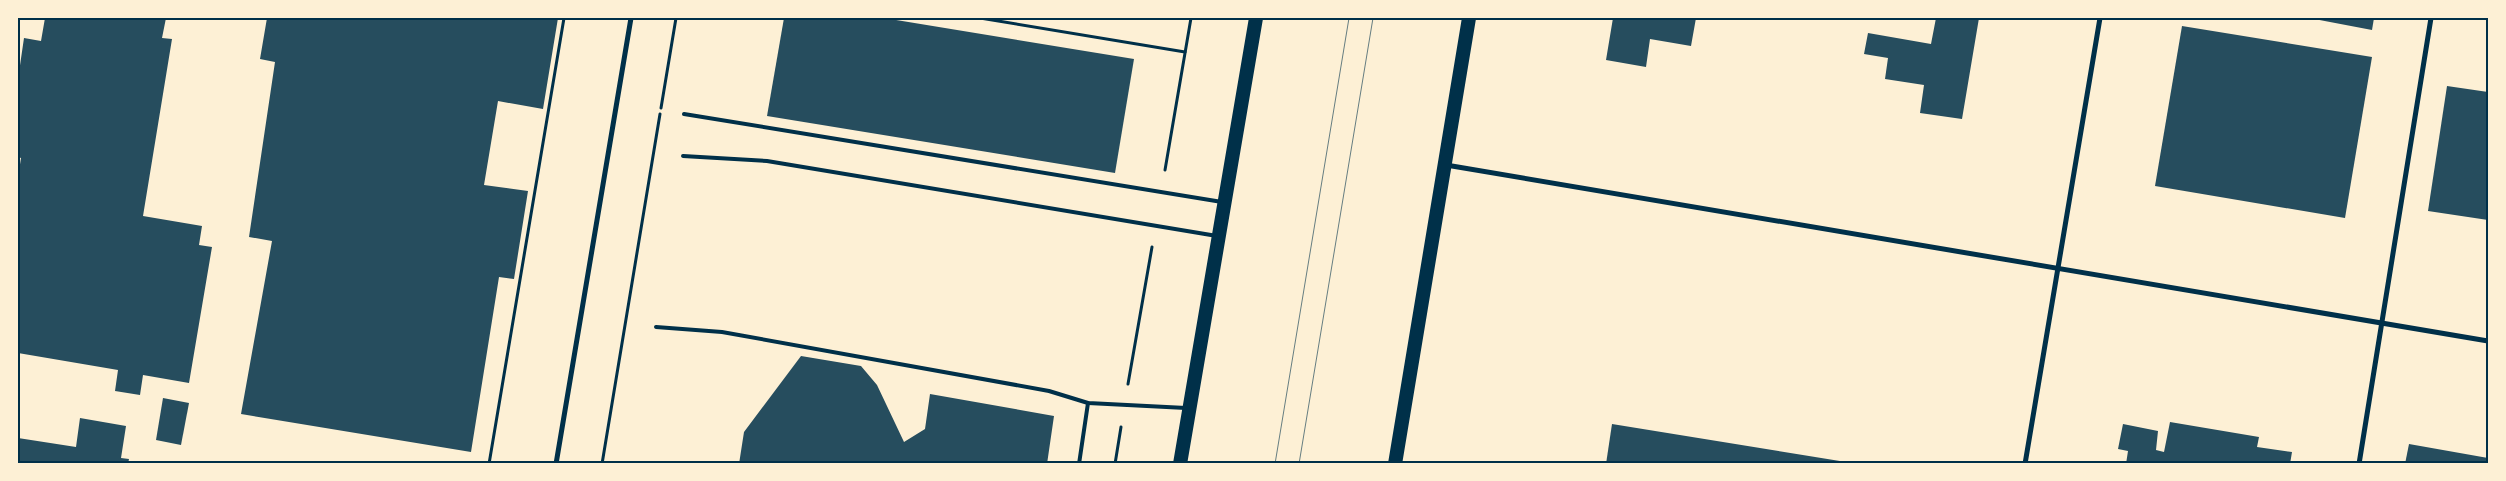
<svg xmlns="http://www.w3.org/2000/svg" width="2506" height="481" viewBox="0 0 2506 481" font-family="'Varela Round',sans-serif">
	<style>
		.building { fill: #264d5e }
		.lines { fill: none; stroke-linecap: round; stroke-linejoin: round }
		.path { stroke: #003049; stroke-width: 3 }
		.service { stroke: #003049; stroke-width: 4 }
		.minor { stroke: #003049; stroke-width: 5 }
		.trunk { stroke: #003049; stroke-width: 14 }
		.tram { stroke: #657d81; stroke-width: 1 }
		.neatline { fill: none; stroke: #003049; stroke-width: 2 }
	</style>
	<rect width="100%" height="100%" fill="#fdf0d5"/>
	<!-- building -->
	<g class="building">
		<path d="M45 18H166L162 38 172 39 143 216 202 226 199 245 212 247 189 383 143 375 140 395 115 391 118 370 18 353V177L21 158 18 157V79L24 38 41 41Z"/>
		<path d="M267 18H558L543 109 498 101 484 185 528 191 514 279 499 277 471 452 241 414 272 241 249 237 275 62 260 59Z"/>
		<path d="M784 18H884L1134 59 1115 173 767 116Z"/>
		<path d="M1613 18H1696L1691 46 1650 39 1646 67 1606 60Z"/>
		<path d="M1936 18H1979L1962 119 1920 113 1924 85 1885 79 1888 58 1864 54 1868 33 1931 44Z"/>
		<path d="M2309 18H2374L2372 30Z"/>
		<path d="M2182 26 2372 57 2345 218 2155 186Z"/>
		<path d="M2447 86 2488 92V220L2428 211Z"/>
		<path d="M801 356 861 366 877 385 904 442 925 429 930 394 1054 416 1047 464H739L744 432Z"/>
		<path d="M163 398 189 403 181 445 156 440Z"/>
		<path d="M80 418 126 426 121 458 129 459 128 464H18V438L76 447Z"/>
		<path d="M2170 422 2259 437 2257 447 2292 452 2290 464H2126L2128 451 2118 449 2123 424 2158 431 2156 450 2164 452Z"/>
		<path d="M1612 424 1846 462V464H1606Z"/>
		<path d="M2409 444 2488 458V464H2405Z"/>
	</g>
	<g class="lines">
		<!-- path -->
		<g class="path">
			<path d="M980 18 1185 52"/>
			<path d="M661 108 676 18"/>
			<path d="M1165 170 1191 18"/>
			<path d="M1128 384 1152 247"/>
			<path d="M489 464 564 18"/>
			<path d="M602 464 660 114"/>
			<path d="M1115 464 1121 427"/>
		</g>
		<!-- service -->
		<g class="service">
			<path d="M684 114 1222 202"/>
			<path d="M683 156 767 161 1217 236"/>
			<path d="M656 327 722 332 1049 391 1088 403 1186 408"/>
			<path d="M1079 464 1088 403"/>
		</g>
		<!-- minor -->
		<g class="minor">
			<path d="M1446 165 2488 341"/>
			<path d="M556 464 631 18"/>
			<path d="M2025 464 2100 18"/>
			<path d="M2359 464 2431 18"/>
		</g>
		<!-- trunk -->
		<g class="trunk">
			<path d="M1180 464 1256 18"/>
			<path d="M1395 464 1469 18"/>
		</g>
		<!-- tram -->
		<g class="tram">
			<path d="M1275 464 1349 18"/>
			<path d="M1299 464 1373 18"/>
		</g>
	</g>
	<!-- border -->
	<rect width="2506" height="481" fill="none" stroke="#fdf0d5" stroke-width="38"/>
	<rect x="19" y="19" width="2468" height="443" class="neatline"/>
</svg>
